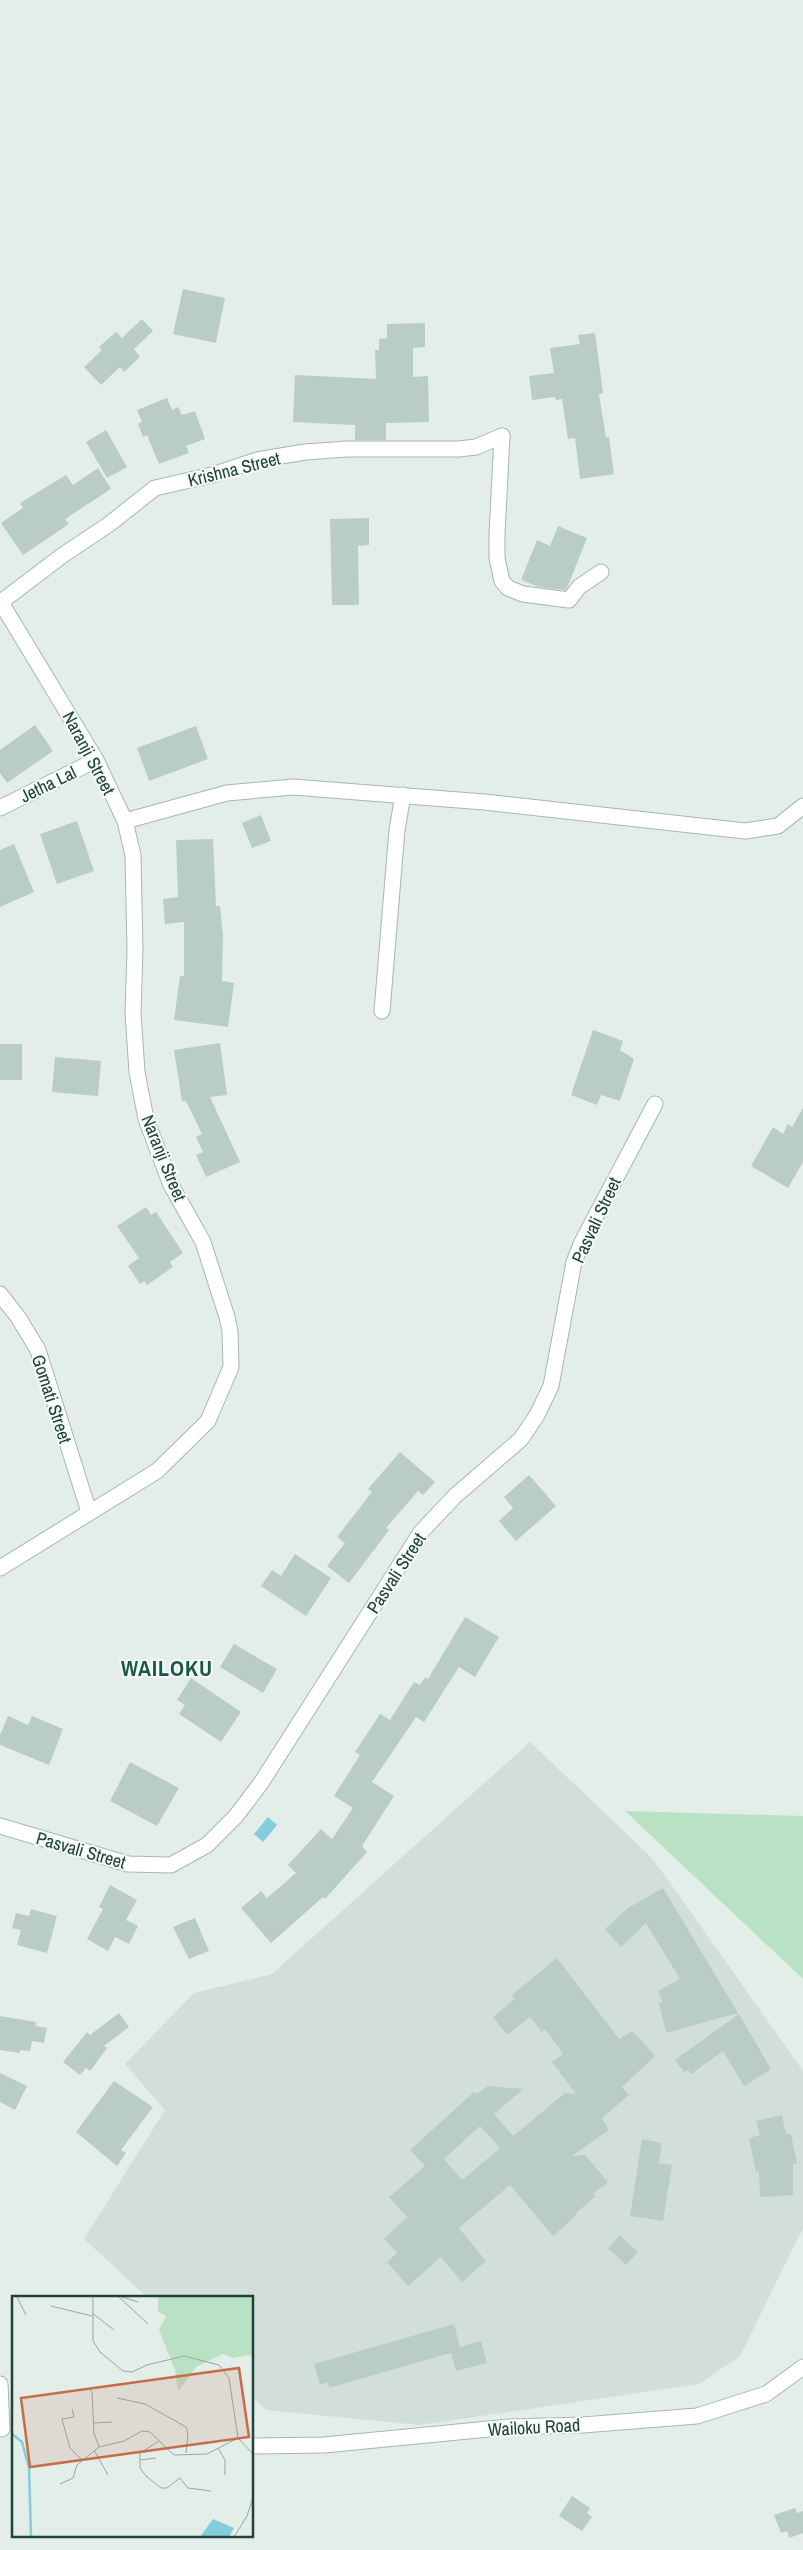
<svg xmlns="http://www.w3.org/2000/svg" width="803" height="2550" viewBox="0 0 803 2550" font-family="'Archivo Narrow',sans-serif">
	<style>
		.built { fill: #d1dfd8 }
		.green { fill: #b9e2c4 }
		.water { fill: #84cdda }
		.building { fill: #bacdc5; fill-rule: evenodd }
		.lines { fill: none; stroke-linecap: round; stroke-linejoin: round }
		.minor-casing { stroke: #a5b7b1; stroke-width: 17 }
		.minor { stroke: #fff; stroke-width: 15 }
		.labels { text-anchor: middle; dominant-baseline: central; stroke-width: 4; stroke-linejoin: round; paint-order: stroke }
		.street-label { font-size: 18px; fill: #204239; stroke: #f4faf7 }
		.district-label { font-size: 22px; font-weight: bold; letter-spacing: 1px; fill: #195748; stroke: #f4faf7 }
		.inset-river { fill: none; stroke: #84cdda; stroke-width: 2.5 }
		.inset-road { fill: none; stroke: #95a9a3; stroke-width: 1 }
		.view { fill: #c76d4a; fill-opacity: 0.15; stroke: #c76d4a; stroke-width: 2.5 }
		.inset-edge { fill: none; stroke: #204239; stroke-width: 2.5 }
	</style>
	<rect width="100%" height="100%" fill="#e3eee9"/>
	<!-- built -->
	<path class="built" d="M530 1742 648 1854 666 1877 803 2071V2228L740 2356 699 2384 419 2425 266 2410 253 2397 252 2298 147 2297 84 2239 165 2110 125 2064 194 1993 272 1974Z"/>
	<!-- green -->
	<path class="green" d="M625 1811 803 1816V1979Z"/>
	<!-- water -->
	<path class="water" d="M268 1817 277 1825 263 1842 254 1834Z"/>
	<!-- building -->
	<g class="building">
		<path d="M183 289 225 298 216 343 173 334Z"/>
		<path d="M142 319 153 331 134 349 140 357 124 372 120 367 101 385 84 367 102 350 99 347 116 332 122 338Z"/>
		<path d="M425 323V347L413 348V377L428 376 429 422 386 423V440H355V425L293 422 295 375 376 379 375 350H379V339L387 338V324Z"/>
		<path d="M595 333 603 393 599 394 606 437H609L614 474 580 479 575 438 568 439 562 399 556 400 555 397 532 400 529 376 554 373 550 348 580 344 578 335Z"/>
		<path d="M167 398 172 410 178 407 182 415 195 411 205 439 186 446 189 453 159 464 147 435 143 437 138 424 142 422 137 410Z"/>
		<path d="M106 430 127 467 107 478 86 442Z"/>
		<path d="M98 468 111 489 65 519 69 524 23 555 1 523 23 508 20 503 66 475 73 485Z"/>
		<path d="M369 518V545L358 546 359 605H332L330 519Z"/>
		<path d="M558 526 587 538 567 588 565 590 539 587 521 580 537 540 550 546Z"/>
		<path d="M35 725 53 751 7 783 0 773V750Z"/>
		<path d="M196 726 208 759 149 781 137 748Z"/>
		<path d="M261 815 271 841 252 848 242 823Z"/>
		<path d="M77 821 94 871 57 884 40 834Z"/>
		<path d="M213 839 216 906H220L223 936 222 981 234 983 228 1027 174 1020 180 976H184V922L165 924 163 899 178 897 176 840Z"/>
		<path d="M14 844 34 892 0 907V850Z"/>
		<path d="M593 1030 623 1041 620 1050 634 1059 620 1101 601 1095 597 1105 571 1095Z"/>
		<path d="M220 1043 227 1095 210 1097 240 1162 206 1177 196 1155 203 1152 196 1137 202 1134 186 1101H182L174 1050Z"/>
		<rect x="0" y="1044" width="22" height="36"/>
		<path d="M55 1057 101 1061 98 1096 52 1092Z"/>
		<path d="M803 1108V1162L788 1188 751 1166 773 1127 783 1134 788 1124 792 1127Z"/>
		<path d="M146 1207 151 1215 156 1212 183 1253 170 1262 173 1267 147 1285 144 1281 140 1284 128 1266 139 1258 117 1226Z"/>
		<path d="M400 1452 435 1482 423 1495 418 1491 386 1528 389 1530 349 1583 327 1566 345 1543 337 1537 372 1492 368 1489Z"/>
		<path d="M529 1475 556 1506 516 1541 499 1521 513 1508 504 1497Z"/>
		<path d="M295 1554 331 1578 306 1616 261 1586 272 1570 281 1576Z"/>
		<path d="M465 1617 499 1637 475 1677 459 1667 424 1722 416 1717 372 1782 394 1796 362 1846 367 1852 325 1899 323 1897 271 1943 241 1908 261 1891 267 1898 296 1873 288 1865 321 1829 332 1839 353 1808 334 1796 360 1755 355 1752 380 1714 390 1720 414 1682 420 1685 425 1677 428 1679Z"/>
		<path d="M234 1644 277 1669 263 1693 220 1667Z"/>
		<path d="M191 1678 241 1712 221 1742 179 1714 185 1705 177 1700Z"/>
		<path d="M8 1716 28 1725 32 1716 63 1729 49 1765 0 1745V1735Z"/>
		<path d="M130 1762 179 1788 157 1826 110 1801Z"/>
		<path d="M110 1885 137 1900 126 1920 138 1926 129 1944 115 1937 108 1951 87 1939 103 1909 99 1907Z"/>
		<path d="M663 1888 738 2013 666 2033 659 2003 663 2002 658 1991 680 1979 646 1923 621 1947 605 1929 628 1908Z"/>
		<path d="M31 1909 57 1916 47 1953 17 1945 21 1930 12 1928 16 1913 29 1916Z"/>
		<path d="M195 1918 209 1951 189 1959 173 1927Z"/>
		<path d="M557 1958 619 2039 633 2031 655 2056 622 2087 629 2095 602 2118 609 2130 572 2156 585 2155 608 2182 593 2194 596 2196 576 2213 577 2215 553 2236 510 2185 459 2228 486 2261 462 2282 441 2257 408 2286 387 2262 397 2253 384 2239 407 2217 389 2197 425 2166 410 2150 474 2092 476 2094 488 2086 523 2089 494 2114 513 2136 565 2093 576 2094 552 2062 563 2054 545 2029 542 2032 530 2017 507 2035 493 2017 515 1999 512 1995ZM480 2126 500 2148 462 2180 444 2159Z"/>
		<path d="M119 2013 129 2027 104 2046 107 2048 90 2071 86 2068 80 2075 63 2062 87 2032 90 2035Z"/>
		<path d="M739 2014 771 2069 744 2086 723 2051 691 2074 687 2070 684 2072 675 2060Z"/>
		<path d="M0 2016 36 2022 35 2026 47 2028 44 2043 32 2041 30 2051 20 2050V2053L0 2050Z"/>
		<path d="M0 2073 27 2086 15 2110 0 2102Z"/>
		<path d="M114 2081 153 2107 121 2150 126 2153 117 2166 76 2132Z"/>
		<path d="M782 2115 786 2134H791L797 2163 793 2164V2195L760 2197 759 2171 756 2172 749 2138 760 2135 756 2121Z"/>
		<path d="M642 2139 662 2143 659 2163 672 2165 663 2221 630 2216Z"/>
		<path d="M620 2235 638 2252 626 2265 608 2248Z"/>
		<path d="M454 2324 460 2347 481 2341 487 2363 456 2371 451 2353 329 2388 328 2382 320 2385 314 2364Z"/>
		<path d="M572 2496 590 2508 587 2513 592 2517 582 2531 559 2516Z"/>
		<path d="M795 2508 797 2513 803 2511V2533L789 2538 787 2531 781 2533 774 2515Z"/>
	</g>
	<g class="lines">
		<defs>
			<g id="minor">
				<path d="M502 436 497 534V558L502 581 508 588 523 594 569 600 579 587 601 572"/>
				<path d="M0 601 96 760 125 821 133 855 135 950 133 1013 137 1072 146 1119 171 1185 203 1242 227 1317 230 1331 231 1367 208 1421 157 1471 0 1568"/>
				<path d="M1 602 63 555 108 525 155 488 212 475 257 460 305 452 347 449H459L476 447 502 436"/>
				<path d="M0 808 96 760"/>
				<path d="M125 821 227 793 293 787 484 802 745 831 778 826 803 806"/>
				<path d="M382 1011 397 830 403 795"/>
				<path d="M0 1294 18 1317 38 1350 89 1512"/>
				<path d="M0 1826 128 1864 171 1865 207 1845 236 1816 261 1783 421 1532 455 1496 521 1439 537 1415 551 1386 574 1262 582 1242 655 1104"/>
				<path d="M0 2384 2 2429"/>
				<path d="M252 2446 324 2445 509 2427 583 2425 697 2416 766 2394 803 2367"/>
			</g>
		</defs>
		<!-- minor casing -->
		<use href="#minor" class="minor-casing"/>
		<!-- minor -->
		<use href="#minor" class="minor"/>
	</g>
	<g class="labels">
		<!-- street labels -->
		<g class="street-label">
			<text transform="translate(234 469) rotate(-14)">Krishna Street</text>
			<text transform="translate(89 753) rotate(62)">Naranji Street</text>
			<text transform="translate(48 784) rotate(-26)">Jetha Lal</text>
			<text transform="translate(164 1158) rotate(68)">Naranji Street</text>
			<text transform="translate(596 1220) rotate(-65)">Pasvali Street</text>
			<text transform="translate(52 1399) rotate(72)">Gomati Street</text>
			<text transform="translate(396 1573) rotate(-57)">Pasvali Street</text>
			<text transform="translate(81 1850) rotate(16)">Pasvali Street</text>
			<text transform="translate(534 2427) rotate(-3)">Wailoku Road</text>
		</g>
		<!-- district labels -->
		<g class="district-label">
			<text x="167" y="1668">WAILOKU</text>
		</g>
	</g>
	<!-- overview -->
	<g transform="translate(12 2296)">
		<rect width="241" height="241" fill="#e3eee9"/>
		<path d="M146 1H241V68L239 59 220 62 211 58 184 71 166 96 163 74 147 34 154 20 146 16Z" fill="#b9e2c4"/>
		<path d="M201 223 222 232 217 241H188Z" fill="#84cdda"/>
		<path class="inset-river" d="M0 138 10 146 17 172 19 241"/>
		<path class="inset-road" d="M5 1 14 19M81 1V45L88 56 111 75 120 76 135 69 172 60 207 69 217 82 226 142 242 159M107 1 136 28M110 1 126 6M39 10 80 20M80 17 102 34M76 92 80 96 82 137 87 151M105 102 133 108 174 131 176 138 174 157M60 113 62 121 50 123 58 152 70 164M82 127 100 126M147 145 128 157V172L134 180 149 192H155L168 182 176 192 199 195M206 152 213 164V179M82 154 96 179M128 164 144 162M48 188 61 182 65 169 87 151 112 145 130 135 138 136 162 159 195 158 226 142M222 241 235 220 242 198"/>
		<path class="view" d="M227 72 237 141 18 171 9 102Z"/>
		<rect width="241" height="241" class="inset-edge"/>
	</g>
</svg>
